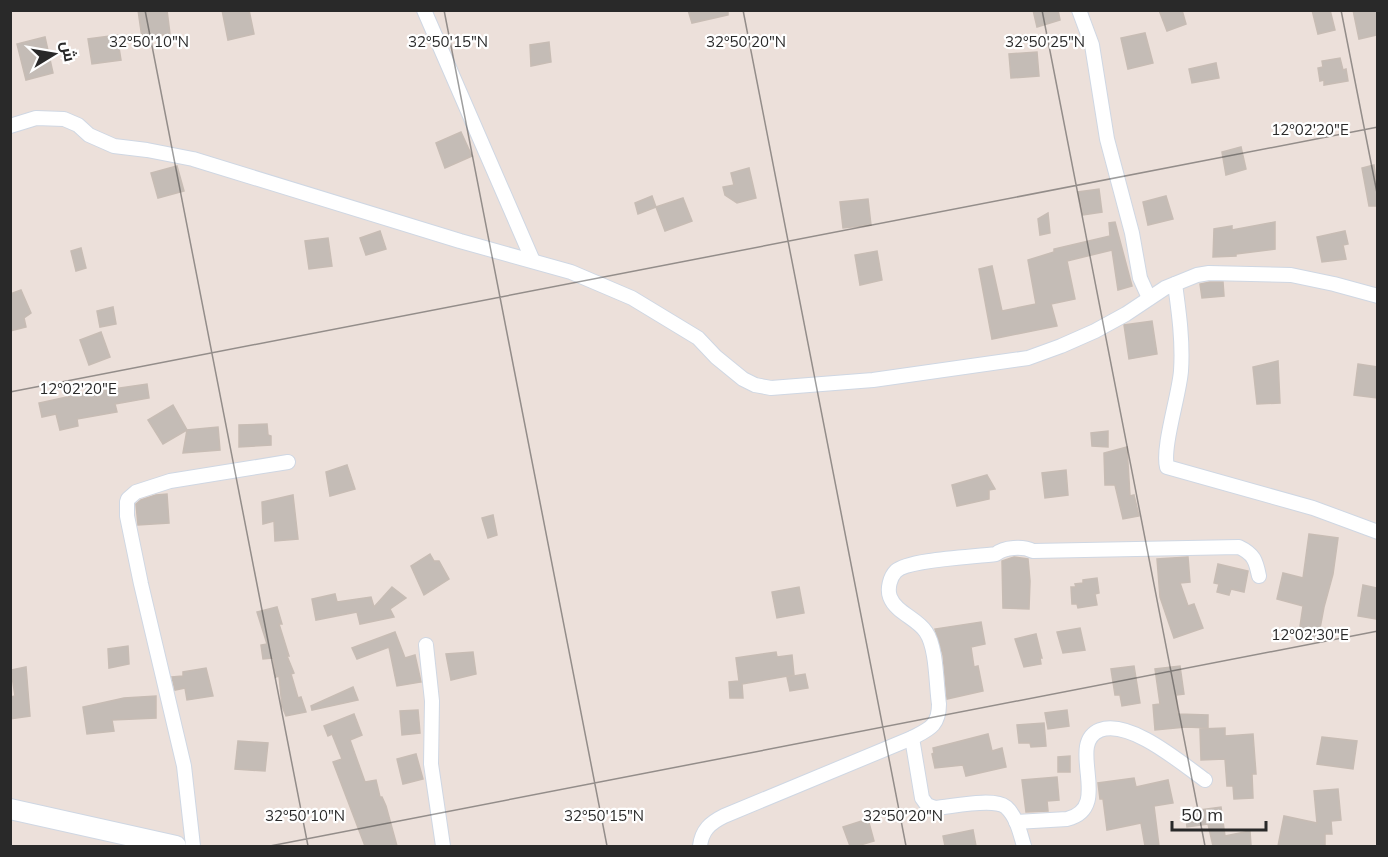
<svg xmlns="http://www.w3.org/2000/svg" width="1388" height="857" viewBox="0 0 1388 857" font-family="Mulish,Cairo,sans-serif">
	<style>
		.building { fill: #c4bcb6; stroke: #c7bcb4; stroke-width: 1.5 }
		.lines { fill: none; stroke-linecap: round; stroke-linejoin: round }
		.street-casing { stroke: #cfd7e3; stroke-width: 16 }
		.secondary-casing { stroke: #cfd7e3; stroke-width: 22 }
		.street { stroke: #fff; stroke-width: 14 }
		.secondary { stroke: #fff; stroke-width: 20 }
		.ticks { fill: none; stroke: #292929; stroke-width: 1.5; stroke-opacity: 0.45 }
		.ticks-label { font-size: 15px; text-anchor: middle; fill: #292929; stroke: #fff; stroke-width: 4.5; stroke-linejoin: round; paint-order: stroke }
	</style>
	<rect width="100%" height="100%" fill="#ece0da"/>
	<!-- building -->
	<g class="building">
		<path d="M138 10H167L170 34 142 38Z"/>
		<path d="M222 10H249L254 34 228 40Z"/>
		<path d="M688 10H728V15L692 23Z"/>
		<path d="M1033 10H1058L1060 20 1037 27Z"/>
		<path d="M1159 10H1182L1186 24 1167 31Z"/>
		<path d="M1312 10H1330L1335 30 1318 34Z"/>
		<path d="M1353 10H1377V35L1359 39Z"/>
		<path d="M1145 33 1153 63 1128 69 1121 38Z"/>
		<path d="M117 35 121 60 92 64 88 39Z"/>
		<path d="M45 37 53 73 26 80 17 44Z"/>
		<path d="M549 42 551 62 531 66 530 45Z"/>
		<path d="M1037 52 1039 76 1011 78 1009 54Z"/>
		<path d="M1340 58 1343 70 1346 69 1348 81 1324 85V80L1320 81 1318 68 1323 67 1322 61Z"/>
		<path d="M1216 63 1219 78 1192 83 1189 69Z"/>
		<path d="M461 132 472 156 445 168 436 143Z"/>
		<path d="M1241 147 1246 169 1226 175 1222 152Z"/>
		<path d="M1374 165 1377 189V206H1369L1362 168Z"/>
		<path d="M177 166 184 191 158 198 151 173Z"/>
		<path d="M749 168 756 198 737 203 725 195 723 187 734 185 731 173Z"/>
		<path d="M1099 189 1102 212 1083 215 1078 192Z"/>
		<path d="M652 196 656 207 638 214 635 203Z"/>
		<path d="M1166 196 1173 219 1148 225 1143 202Z"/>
		<path d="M683 198 692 221 665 231 656 207Z"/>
		<path d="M868 199 871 225 843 228 840 202Z"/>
		<path d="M1048 213 1050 233 1040 235 1038 219Z"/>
		<path d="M1115 222 1132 286 1118 290 1112 250 1067 261 1075 299 1051 304 1057 326 992 339 979 269 992 266 1002 311 1036 304 1028 260 1054 252V249L1110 236 1109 223Z"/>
		<path d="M1275 222V249L1236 254V256L1213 257 1214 229 1232 226V230Z"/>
		<path d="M380 231 386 249 366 255 360 238Z"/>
		<path d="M1345 231 1348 244 1343 245 1346 259 1322 262 1317 237Z"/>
		<path d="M328 238 332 266 309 269 305 241Z"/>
		<path d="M81 248 86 268 76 271 71 251Z"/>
		<path d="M877 251 882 280 860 285 855 255Z"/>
		<path d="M1210 282H1223L1224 296 1202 298 1200 284Z"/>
		<path d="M21 290 31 313 24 318 26 327 10 331V294Z"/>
		<path d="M113 307 116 324 100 327 97 311Z"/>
		<path d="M1152 321 1157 354 1129 359 1124 325Z"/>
		<path d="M101 332 110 357 89 365 80 340Z"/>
		<path d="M1278 361 1280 403 1257 404 1253 367Z"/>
		<path d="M1358 364 1377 367V398L1354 395Z"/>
		<path d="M147 384 149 398 115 404 117 412 77 419 78 426 60 430 56 414 42 417 39 403 85 393Z"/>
		<path d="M173 405 187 430 163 444 148 420Z"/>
		<path d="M267 424 268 435 271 436V445L239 447V425Z"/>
		<path d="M218 427 220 450 183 453 187 430Z"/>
		<path d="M1108 431V447L1092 446 1091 433Z"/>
		<path d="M1127 447 1130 496 1134 495 1139 516 1123 519 1115 485H1105L1104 453Z"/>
		<path d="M347 465 355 489 330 496 326 472Z"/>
		<path d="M1066 470 1068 495 1045 498 1042 473Z"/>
		<path d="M987 475 995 489 989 490V499L957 506 952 485Z"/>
		<path d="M167 494 169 523 138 525 136 504 141 500 156 495Z"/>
		<path d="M293 495 298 539 275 541 274 521 263 524 262 502Z"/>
		<path d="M493 515 497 535 488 538 482 518Z"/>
		<path d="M1309 534 1338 538 1333 574 1324 607 1318 639 1299 633 1303 606 1277 599 1283 573 1303 578Z"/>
		<path d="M430 554 434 561H439L449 579 424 595 411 566Z"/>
		<path d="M1014 557 1028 559 1030 581 1029 609 1003 608 1002 561Z"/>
		<path d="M1188 557 1190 582 1180 583 1188 606 1194 604 1203 628 1174 638 1160 597 1157 559Z"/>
		<path d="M1218 564 1248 571 1244 592 1231 589 1229 595 1217 592 1219 584 1214 583Z"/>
		<path d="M1097 578 1099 593 1095 594 1097 605 1078 608 1077 604H1072L1071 587H1076L1075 584 1083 583V580Z"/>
		<path d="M1363 585 1377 588V619L1358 616Z"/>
		<path d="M392 587 406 598 390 609 394 617 360 624 357 612 316 620 312 599 335 594 337 602 371 597 374 607Z"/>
		<path d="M799 587 804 613 777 618 772 592Z"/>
		<path d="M277 607 282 624H279L289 656H287L294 673 291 674 298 698 301 697 306 712 286 716 282 706 279 676 276 677 273 658 263 659 261 645 267 644 257 612Z"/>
		<path d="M981 622 985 644 971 647 974 667 978 666 983 691 947 699 943 655 935 629Z"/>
		<path d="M1080 628 1085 650 1063 653 1057 632Z"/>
		<path d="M395 632 405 658 415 655 421 682 397 686 389 647 357 659 352 648Z"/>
		<path d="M1036 634 1042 658H1040L1041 664 1024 667 1015 639Z"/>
		<path d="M128 646 129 664 109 668 108 649Z"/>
		<path d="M473 652 476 674 451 680 446 654Z"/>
		<path d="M776 652 777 657 792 655 794 675 742 684 743 698H730L729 682 739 681 736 658Z"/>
		<path d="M1134 666 1140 703 1122 706 1120 695H1115L1111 669Z"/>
		<path d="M1180 666 1184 694 1176 695 1178 714 1208 715V728L1186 727 1155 730 1153 705 1160 704 1155 669Z"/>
		<path d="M26 667 30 716 10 719V697L15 696 11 670Z"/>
		<path d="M206 668 213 696 187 700 185 688 175 690 172 677 183 676V672Z"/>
		<path d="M805 674 808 688 790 691 787 677Z"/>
		<path d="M353 687 358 700 312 710 311 706Z"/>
		<path d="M156 696V718L112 720 114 731 87 734 83 707 124 698Z"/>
		<path d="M418 710 420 733 402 735 400 711Z"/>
		<path d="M1067 710 1069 726 1048 729 1045 713Z"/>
		<path d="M354 714 362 735 350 740 365 782 376 780 380 797H382L386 806 397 846H365L333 762 342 759 332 734 328 736 324 726Z"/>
		<path d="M1044 723 1046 746 1031 747 1030 743H1019L1017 725Z"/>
		<path d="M1225 728V736L1253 734 1256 774H1252L1253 798 1234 799 1233 786H1227L1225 759 1201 760 1200 729Z"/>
		<path d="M988 734 992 751 1002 748 1006 767 966 776 963 765 935 768 932 754 934 753 933 748Z"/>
		<path d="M1322 737 1357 741 1353 769 1317 764Z"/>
		<path d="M238 741 268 743 265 771 235 769Z"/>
		<path d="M416 754 423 779 403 784 397 759Z"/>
		<path d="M1070 756V772H1058V757Z"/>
		<path d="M1057 777 1059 800 1047 801 1048 811 1026 812 1022 780Z"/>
		<path d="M1134 778 1136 787 1168 780 1173 803 1154 806 1159 846H1145L1141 823 1107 830 1103 799H1100L1098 783Z"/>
		<path d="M1338 789 1341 820 1331 821 1332 834H1325V846H1278L1284 816 1317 823 1314 791Z"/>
		<path d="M1221 807 1225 836 1250 831 1251 846H1213L1208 824 1187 827 1185 812Z"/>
		<path d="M868 819 874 841 857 846H850L843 827Z"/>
		<path d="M973 830 976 846H945L943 836Z"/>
	</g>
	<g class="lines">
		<defs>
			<g id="street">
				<path d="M424 10 533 261"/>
				<path d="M1079 10 1092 45 1107 139 1132 233 1140 278 1149 298"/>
				<path d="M10 126 36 118 64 119 78 125 89 135 114 146 147 150 193 159 460 241 571 272 632 298 698 338 716 357 743 379 755 385 771 388 873 380 1028 358 1061 346 1095 331 1126 314 1165 288 1197 275 1209 273 1291 275 1334 284 1378 296"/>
				<path d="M1175 284C1179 313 1183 342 1181 371 1179 396 1162 447 1167 467L1313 508 1378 532"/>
				<path d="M426 645 432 701 431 764 443 846"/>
				<path d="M912 738 922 798 927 805 935 808C951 807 993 797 1006 807 1017 817 1020 833 1024 846"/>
				<path d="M1016 822 1067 819C1114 808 1065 744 1100 730 1130 719 1181 763 1205 780"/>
				<path d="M193 846 184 766 141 584 127 516V502L128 499 136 492 170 481 288 462"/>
				<path d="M700 846C702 830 710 823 724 816L912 738C929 729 939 726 939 704 936 685 937 648 926 632 917 618 896 613 890 597 887 589 890 577 896 571 909 559 975 557 996 554 1004 547 1023 546 1033 551L1239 547C1254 554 1256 561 1259 576"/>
			</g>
			<path id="secondary" d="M10 809 176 846"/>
		</defs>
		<!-- street casing -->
		<use href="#street" class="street-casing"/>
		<!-- secondary casing -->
		<use href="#secondary" class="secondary-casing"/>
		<!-- street -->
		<use href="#street" class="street"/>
		<!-- secondary -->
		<use href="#secondary" class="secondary"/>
	</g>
	<!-- ticks -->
	<path class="ticks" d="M145 10 308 846M444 10 607 846M743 10 906 846M1042 10 1205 846M1341 10 1378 198M10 392 1378 127M270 846 1378 631"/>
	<g class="ticks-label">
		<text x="149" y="47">32°50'10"N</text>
		<text x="448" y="47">32°50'15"N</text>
		<text x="746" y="47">32°50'20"N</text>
		<text x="1045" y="47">32°50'25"N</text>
		<text x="1310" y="135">12°02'20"E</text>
		<text x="78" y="394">12°02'20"E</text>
		<text x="1310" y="640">12°02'30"E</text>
		<text x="305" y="821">32°50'10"N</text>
		<text x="604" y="821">32°50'15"N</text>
		<text x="903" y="821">32°50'20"N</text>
	</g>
	<!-- border -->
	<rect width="1388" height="857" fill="none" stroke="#292929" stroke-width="24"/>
	<!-- north arrow -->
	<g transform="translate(54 54) rotate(79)" stroke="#ffffff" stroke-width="4.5" paint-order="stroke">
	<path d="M0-4.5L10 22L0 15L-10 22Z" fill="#292929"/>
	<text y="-9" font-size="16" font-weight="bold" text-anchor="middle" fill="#292929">ش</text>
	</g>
	<!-- scale -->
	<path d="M1172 821v9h94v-9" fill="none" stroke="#292929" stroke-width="3"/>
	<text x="1181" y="821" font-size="18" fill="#292929" stroke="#ffffff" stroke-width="4.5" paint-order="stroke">50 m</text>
</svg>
